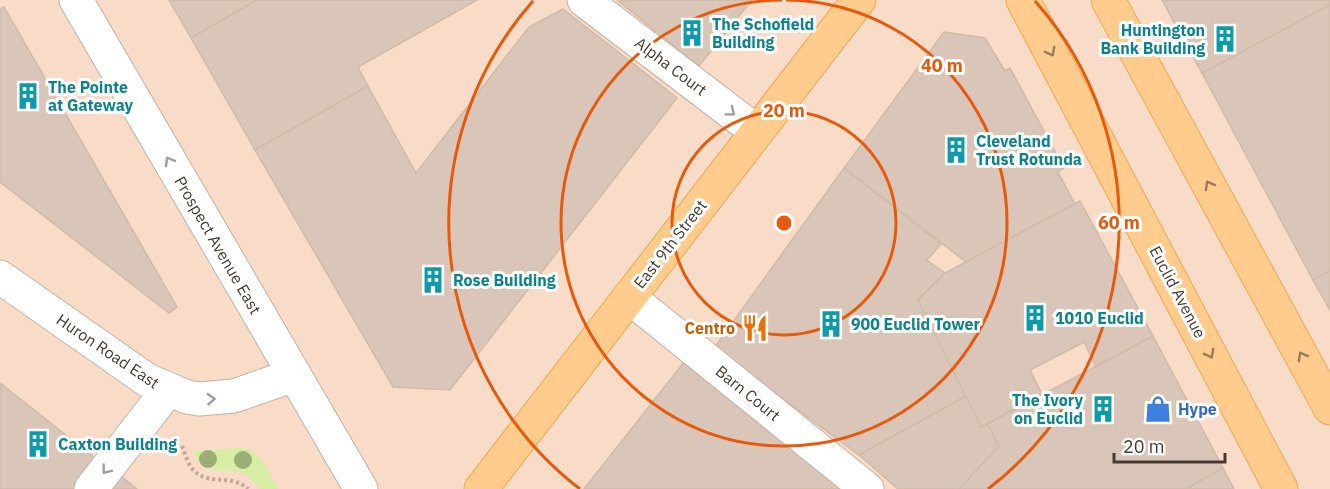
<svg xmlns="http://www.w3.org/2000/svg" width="1330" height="489" viewBox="0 0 1330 489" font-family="'IBM Plex Sans',sans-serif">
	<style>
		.commercial { fill: #f9dcc8 }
		.green { fill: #d8eda4 }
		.building { fill: #d9c6b8; stroke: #d1baa8; stroke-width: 1.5 }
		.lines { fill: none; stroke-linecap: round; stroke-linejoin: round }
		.minor-casing { stroke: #c1b3a6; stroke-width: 35 }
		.major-casing { stroke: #f1a651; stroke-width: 35 }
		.path { stroke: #c2a992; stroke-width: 4; stroke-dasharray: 3 3; stroke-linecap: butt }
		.minor { stroke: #fff; stroke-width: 33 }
		.major { stroke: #ffcc8e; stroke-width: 33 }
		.tree { fill: #9aae76 }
		.oneway { stroke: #987c5b }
		.oneway2 { stroke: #a29c98 }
		.ring { fill: none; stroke: #e8590c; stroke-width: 3 }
		.labels { text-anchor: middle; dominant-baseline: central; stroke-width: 6; stroke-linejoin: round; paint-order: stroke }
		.culture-label { font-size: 16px; font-weight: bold; fill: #0d838f; stroke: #fff; text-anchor: start }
		.street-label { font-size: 16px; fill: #443a31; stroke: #fff }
		.food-label { font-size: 16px; font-weight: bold; fill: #c56008; stroke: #fff; text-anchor: end }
		.shop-label { font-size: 16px; font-weight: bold; fill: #366cbe; stroke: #fff; text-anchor: start }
		.centre { fill: #e8590c; stroke: #fff; stroke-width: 3 }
		.ring-label { font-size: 18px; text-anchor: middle; font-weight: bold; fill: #e8590c; stroke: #fff; stroke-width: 6; stroke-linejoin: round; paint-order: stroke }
	</style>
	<rect width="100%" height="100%" fill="#f3eae1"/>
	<!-- commercial -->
	<rect class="commercial" x="0" y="0" width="1330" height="489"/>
	<!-- green -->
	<path class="green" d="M241 448C262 450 269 473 278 489H259C239 453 211 489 193 451Z"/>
	<!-- building -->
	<g class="building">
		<path d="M169 0H257L191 38Z"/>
		<path d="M257 0H477L358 67 368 86 255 150 191 38Z"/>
		<path d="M617 0H752L699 66Z"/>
		<path d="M1162 0H1330V5L1202 73Z"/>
		<path d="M1330 5V271L1313 280 1202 73Z"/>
		<path d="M4 7 177 307 169 313 0 182V9Z"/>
		<path d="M563 9 677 98 450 390 393 387 255 150 368 86 416 173 529 27Z"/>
		<path d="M944 32 985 38 1005 71 1010 68 1064 168 1058 172 1075 204 966 262 844 168Z"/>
		<path d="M844 168 941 244 927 260 945 273 918 300 966 396 859 455 714 348Z"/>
		<path d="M1080 201 1153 336 1096 367 1084 342 1030 370 1042 394 981 427 918 300 945 273Z"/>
		<path d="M1330 271V310L1313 280Z"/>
		<path d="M1153 336 1223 468 1186 489H959L999 446 987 424Z"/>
		<path d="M684 362 844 489H584Z"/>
		<path d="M0 383 100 462 79 489H0Z"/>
		<path d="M966 396 981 427 987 424 999 446 959 489H898L859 455Z"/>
		<path d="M1223 468 1234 489H1186Z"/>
		<path d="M115 471 137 489H101Z"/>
	</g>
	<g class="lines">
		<defs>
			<g id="minor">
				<path d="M76 0 361 489"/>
				<path d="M584 0 757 132"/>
				<path d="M0 277 147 380 187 397 199 399 234 396 294 375"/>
				<path d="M629 297 867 489"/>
				<path d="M91 489 168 390"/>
			</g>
			<g id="major">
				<path d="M1023 0 1281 489"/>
				<path d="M1108 0 1330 408"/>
				<path d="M481 489 859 0"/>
			</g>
		</defs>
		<!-- minor casing -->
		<use href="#minor" class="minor-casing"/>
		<!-- major casing -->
		<use href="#major" class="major-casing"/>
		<!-- path -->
		<path class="path" d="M182 446C184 451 186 458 189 464 203 489 231 472 248 489"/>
		<!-- minor -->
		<use href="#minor" class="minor"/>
		<!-- major -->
		<use href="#major" class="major"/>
	</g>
	<!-- trees -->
	<g class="tree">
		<circle cx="208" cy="459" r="9"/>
		<circle cx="243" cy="460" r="9"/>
	</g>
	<!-- one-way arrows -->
	<defs><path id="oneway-chevron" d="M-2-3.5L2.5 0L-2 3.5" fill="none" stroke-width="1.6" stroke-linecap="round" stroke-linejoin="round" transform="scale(1.5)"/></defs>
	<g class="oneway">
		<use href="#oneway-chevron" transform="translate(1051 52) rotate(62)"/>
		<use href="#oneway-chevron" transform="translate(1209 185) rotate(-119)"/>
		<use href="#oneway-chevron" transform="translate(1210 354) rotate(62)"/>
		<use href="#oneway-chevron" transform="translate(1302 356) rotate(-119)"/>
	</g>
	<g class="oneway2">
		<use href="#oneway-chevron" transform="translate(731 112) rotate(37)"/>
		<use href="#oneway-chevron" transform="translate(169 161) rotate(-120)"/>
		<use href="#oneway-chevron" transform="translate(211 399) rotate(-4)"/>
		<use href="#oneway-chevron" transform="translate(106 470) rotate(128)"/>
	</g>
	<!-- distance rings -->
	<g class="ring">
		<circle cx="784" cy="223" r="112"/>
		<path d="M786 0A223 223 0 1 1 782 0"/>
		<path d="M580 489A335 335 0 0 1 533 1M1035 1A335 335 0 0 1 988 489"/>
	</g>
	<!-- icons -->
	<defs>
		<symbol id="building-bare" viewBox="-9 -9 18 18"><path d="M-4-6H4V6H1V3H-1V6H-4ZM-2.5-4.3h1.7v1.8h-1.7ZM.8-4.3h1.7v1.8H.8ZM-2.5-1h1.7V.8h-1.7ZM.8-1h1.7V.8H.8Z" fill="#0f9aa8" stroke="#fff" stroke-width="2.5" paint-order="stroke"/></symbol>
		<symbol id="restaurant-bare" viewBox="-9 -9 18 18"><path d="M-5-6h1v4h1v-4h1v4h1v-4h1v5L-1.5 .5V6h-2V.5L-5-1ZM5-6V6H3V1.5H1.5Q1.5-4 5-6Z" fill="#e8710a" stroke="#fff" stroke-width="2.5" paint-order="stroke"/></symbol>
		<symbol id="shop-bare" viewBox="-9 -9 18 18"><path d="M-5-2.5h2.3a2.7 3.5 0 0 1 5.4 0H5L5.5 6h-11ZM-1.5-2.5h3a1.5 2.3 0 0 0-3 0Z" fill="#3f7fe0" stroke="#fff" stroke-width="2.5" paint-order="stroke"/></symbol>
	</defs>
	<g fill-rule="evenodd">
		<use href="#building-bare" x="673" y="14" width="38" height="38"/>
		<use href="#building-bare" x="1206" y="20" width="38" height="38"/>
		<use href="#building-bare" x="9" y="77" width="38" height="38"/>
		<use href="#building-bare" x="937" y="131" width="38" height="38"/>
		<use href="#building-bare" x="414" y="261" width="38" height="38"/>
		<use href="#building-bare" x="1016" y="299" width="38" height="38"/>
		<use href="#building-bare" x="812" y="305" width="38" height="38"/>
		<use href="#restaurant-bare" x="736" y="309" width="38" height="38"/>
		<use href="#building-bare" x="1084" y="390" width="38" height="38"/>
		<use href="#shop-bare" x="1139" y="390" width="38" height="38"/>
		<use href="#building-bare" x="19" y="425" width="38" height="38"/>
	</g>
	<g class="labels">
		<!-- culture labels -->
		<g class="culture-label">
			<text x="712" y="24">The Schofield<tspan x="712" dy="18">Building</tspan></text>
			<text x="1205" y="30" text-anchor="end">Huntington<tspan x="1205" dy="18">Bank Building</tspan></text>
			<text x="48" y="87">The Pointe<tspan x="48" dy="18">at Gateway</tspan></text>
			<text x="976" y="141">Cleveland<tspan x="976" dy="18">Trust Rotunda</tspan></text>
			<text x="453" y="280">Rose Building</text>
			<text x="1055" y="318">1010 Euclid</text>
			<text x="851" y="324">900 Euclid Tower</text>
			<text x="1083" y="400" text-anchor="end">The Ivory<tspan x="1083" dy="18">on Euclid</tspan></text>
			<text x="58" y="444">Caxton Building</text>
		</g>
		<!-- street labels -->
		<g class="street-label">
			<text transform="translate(671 66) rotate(37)">Alpha Court</text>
			<text transform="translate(670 244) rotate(-52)">East 9th Street</text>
			<text transform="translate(218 245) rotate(60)">Prospect Avenue East</text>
			<text transform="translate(1178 292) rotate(62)">Euclid Avenue</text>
			<text transform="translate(108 351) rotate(34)">Huron Road East</text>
			<text transform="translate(748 393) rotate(39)">Barn Court</text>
		</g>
		<!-- food labels -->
		<g class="food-label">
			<text x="735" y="328">Centro</text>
		</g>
		<!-- shop labels -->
		<g class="shop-label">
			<text x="1178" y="409">Hype</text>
		</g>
	</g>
	<circle cx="784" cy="223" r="9" class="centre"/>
	<g class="ring-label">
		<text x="942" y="72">40 m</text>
		<text x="784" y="117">20 m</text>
		<text x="1119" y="229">60 m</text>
	</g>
	<!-- scale -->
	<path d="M1114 453v9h111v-9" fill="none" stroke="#443a31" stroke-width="3"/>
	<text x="1123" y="453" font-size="18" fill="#443a31" stroke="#ffffff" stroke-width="4.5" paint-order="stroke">20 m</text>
</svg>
